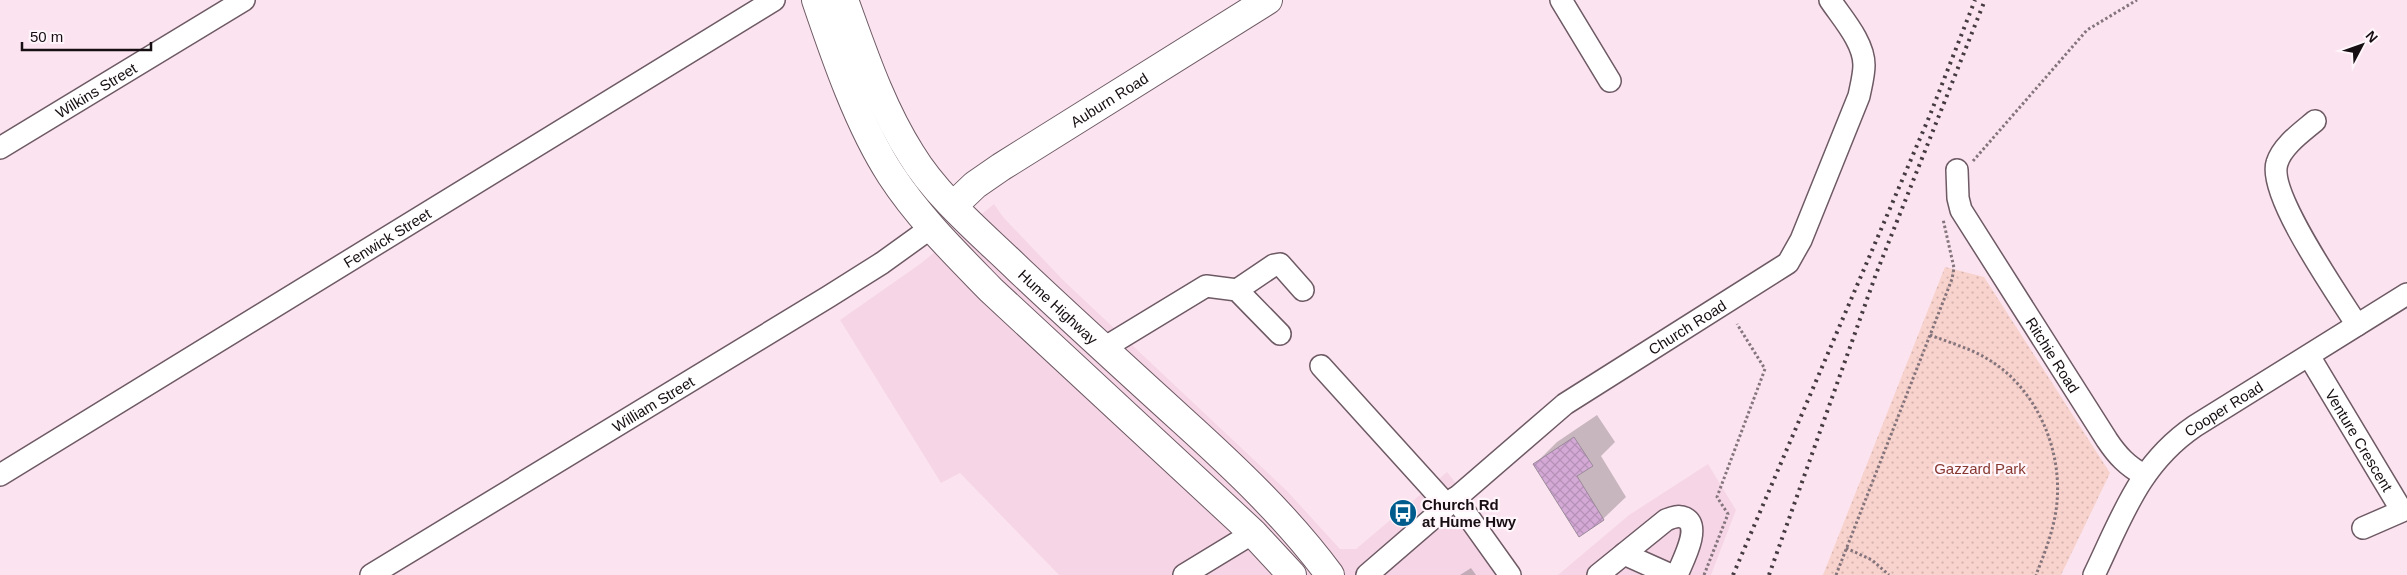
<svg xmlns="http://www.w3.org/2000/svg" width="2407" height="575" viewBox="0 0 2407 575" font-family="Arial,sans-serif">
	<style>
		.built { fill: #f6d6e6 }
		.grass { fill: url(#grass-dots) }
		.shadow { fill: #0003 }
		.building { fill: url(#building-cross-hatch); stroke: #9a8a9a }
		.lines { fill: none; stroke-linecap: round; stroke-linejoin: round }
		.minor-casing { stroke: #6e5a64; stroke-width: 24 }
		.major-casing { stroke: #6e5a64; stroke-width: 30 }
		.highway-casing { stroke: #6e5a64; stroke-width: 30 }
		.path { stroke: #84747c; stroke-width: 3; stroke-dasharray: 2.5 2.5; stroke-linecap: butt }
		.minor { stroke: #fff; stroke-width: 21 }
		.major { stroke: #fff; stroke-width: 28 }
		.highway { stroke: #fff; stroke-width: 28 }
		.rail { stroke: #453a40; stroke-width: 4; stroke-dasharray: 2.5 5; stroke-linecap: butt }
		.labels { text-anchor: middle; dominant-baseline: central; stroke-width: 4.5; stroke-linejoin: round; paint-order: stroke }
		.street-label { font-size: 15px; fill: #160e12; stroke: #fff5fa }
		.park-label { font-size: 15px; fill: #873931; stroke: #fff5fa }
		.poi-label { font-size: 15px; font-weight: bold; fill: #160e12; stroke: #fff5fa; text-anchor: start }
	</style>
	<defs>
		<pattern id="grass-dots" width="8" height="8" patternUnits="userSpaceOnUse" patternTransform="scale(1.25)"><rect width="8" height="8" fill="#f8d2cc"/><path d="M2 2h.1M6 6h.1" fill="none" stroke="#d4b3ae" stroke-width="1.8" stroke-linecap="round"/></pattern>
		<pattern id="building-cross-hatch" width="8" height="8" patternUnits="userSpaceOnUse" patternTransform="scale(1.25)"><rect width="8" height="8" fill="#d4a9d6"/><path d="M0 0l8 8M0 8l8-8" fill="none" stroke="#b590b7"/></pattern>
	</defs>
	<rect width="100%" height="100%" fill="#fbe4ef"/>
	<!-- built -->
	<g class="built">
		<path d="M994 204 1004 218 1064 281 1287 491 1340 549H1356L1447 472 1480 513 1522 575H1059L960 473 941 483 840 320 920 264Z"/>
		<path d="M1708 464 1736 510 1711 575H1558L1629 515Z"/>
	</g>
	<!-- grass -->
	<path class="grass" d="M1945 267 1984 277 2110 473 2061 575H1823Z"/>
	<!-- shadow -->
	<g class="shadow">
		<path d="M1597 415 1615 442 1601 456 1626 497 1603 519 1535 464 1557 442Z"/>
		<path d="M1471 568 1476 575H1460Z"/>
	</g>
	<!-- building -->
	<path class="building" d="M1574 437 1593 466 1577 476 1604 520 1579 537 1533 464Z"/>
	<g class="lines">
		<defs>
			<g id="minor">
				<path d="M1561 0 1610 81"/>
				<path d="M2315 121C2302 132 2282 146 2277 163 2267 194 2339 296 2357 325"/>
				<path id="s1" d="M0 148 244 0"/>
				<path id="s2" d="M1957 170 1958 198 1961 210 2107 440C2117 455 2127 466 2144 475"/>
				<path d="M1237 290 1274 265 1280 264 1303 290"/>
				<path d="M1104 348 1206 286 1237 290 1280 334"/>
				<path id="s3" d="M2309 356 2402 511 2363 528"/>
				<path d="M1321 366 1447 505"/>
				<path id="s4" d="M0 475 774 0"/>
				<path d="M1455 498 1510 575"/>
				<path d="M1624 554 1671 575"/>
				<path id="s5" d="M371 575 828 297 882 263 932 227"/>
				<path d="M1184 575 1253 533"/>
				<path id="s6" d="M1367 575 1565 404 1788 263 1801 240 1859 96C1861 86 1864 75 1864 65 1864 42 1842 18 1830 0"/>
				<path d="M1598 575 1666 520C1673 517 1679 515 1685 518 1702 527 1682 562 1677 575"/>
				<path id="s7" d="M2094 575C2122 517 2139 464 2195 426L2407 294"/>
			</g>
			<g id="major">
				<path id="s8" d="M954 205 975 185 1001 167 1268 0"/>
			</g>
			<g id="highway">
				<path d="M816 0C835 56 859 126 891 175 919 218 956 254 991 290L1253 533 1292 575"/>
				<path id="s9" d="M844 0C863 52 881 107 911 154 937 197 982 234 1018 269 1072 320 1127 370 1182 420 1235 468 1287 517 1330 575"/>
			</g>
		</defs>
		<!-- minor casing -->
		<use href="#minor" class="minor-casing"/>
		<!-- major casing -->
		<use href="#major" class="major-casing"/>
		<!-- highway casing -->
		<use href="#highway" class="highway-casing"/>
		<!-- path -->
		<g class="path">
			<path d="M1973 161 2087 30 2137 0"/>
			<path d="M1930 335C1948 342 1969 348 1986 358 2035 386 2062 447 2057 502 2055 527 2045 552 2036 575"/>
			<path d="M1846 548 1872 560 1889 575"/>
			<path d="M1704 575 1728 514 1717 497 1765 369 1737 324"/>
			<path d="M1836 575 1952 279 1954 268 1943 219"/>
		</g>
		<!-- minor -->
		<use href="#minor" class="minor"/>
		<!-- major -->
		<use href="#major" class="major"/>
		<!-- highway -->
		<use href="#highway" class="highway"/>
		<!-- rail -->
		<g class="rail">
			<path d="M1733 575 1930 115 1975 0"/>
			<path d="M1769 575 1876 274 1985 0"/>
		</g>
	</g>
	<!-- icons -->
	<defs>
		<symbol id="bus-disc" viewBox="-11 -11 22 22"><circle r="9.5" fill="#005c8d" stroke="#fff5fa"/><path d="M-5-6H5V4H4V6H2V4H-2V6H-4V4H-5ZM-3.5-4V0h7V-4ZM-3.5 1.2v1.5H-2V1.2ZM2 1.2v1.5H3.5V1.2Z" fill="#fff"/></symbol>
	</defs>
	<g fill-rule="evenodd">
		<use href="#bus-disc" x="1387" y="497" width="32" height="32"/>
	</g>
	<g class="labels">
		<!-- street labels -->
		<g class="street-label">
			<text stroke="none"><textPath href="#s1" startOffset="112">Wilkins Street</textPath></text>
			<text stroke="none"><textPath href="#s8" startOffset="188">Auburn Road</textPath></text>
			<text stroke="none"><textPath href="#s4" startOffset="454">Fenwick Street</textPath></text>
			<text stroke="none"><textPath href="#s9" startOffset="381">Hume Highway</textPath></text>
			<text stroke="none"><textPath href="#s6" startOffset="406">Church Road</textPath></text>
			<text stroke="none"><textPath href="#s2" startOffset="212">Ritchie Road</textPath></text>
			<text stroke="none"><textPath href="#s5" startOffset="330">William Street</textPath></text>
			<text stroke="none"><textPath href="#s7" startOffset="216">Cooper Road</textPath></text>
			<text stroke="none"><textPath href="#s3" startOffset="98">Venture Crescent</textPath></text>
		</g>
		<!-- park labels -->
		<g class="park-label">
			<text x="1980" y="468">Gazzard Park</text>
		</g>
		<!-- poi labels -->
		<g class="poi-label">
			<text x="1422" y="504">Church Rd<tspan x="1422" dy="17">at Hume Hwy</tspan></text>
		</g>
	</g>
	<!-- north arrow -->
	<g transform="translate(2362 45) rotate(49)" stroke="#fff5fa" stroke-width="4" paint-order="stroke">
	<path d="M0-4L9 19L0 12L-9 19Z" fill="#160e12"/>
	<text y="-8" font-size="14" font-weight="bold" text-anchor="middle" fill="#160e12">N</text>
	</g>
	<!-- scale -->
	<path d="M22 42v8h129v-8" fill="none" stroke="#160e12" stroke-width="2.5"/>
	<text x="30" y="42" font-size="15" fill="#160e12" stroke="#fff5fa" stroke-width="4" paint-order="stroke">50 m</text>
</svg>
